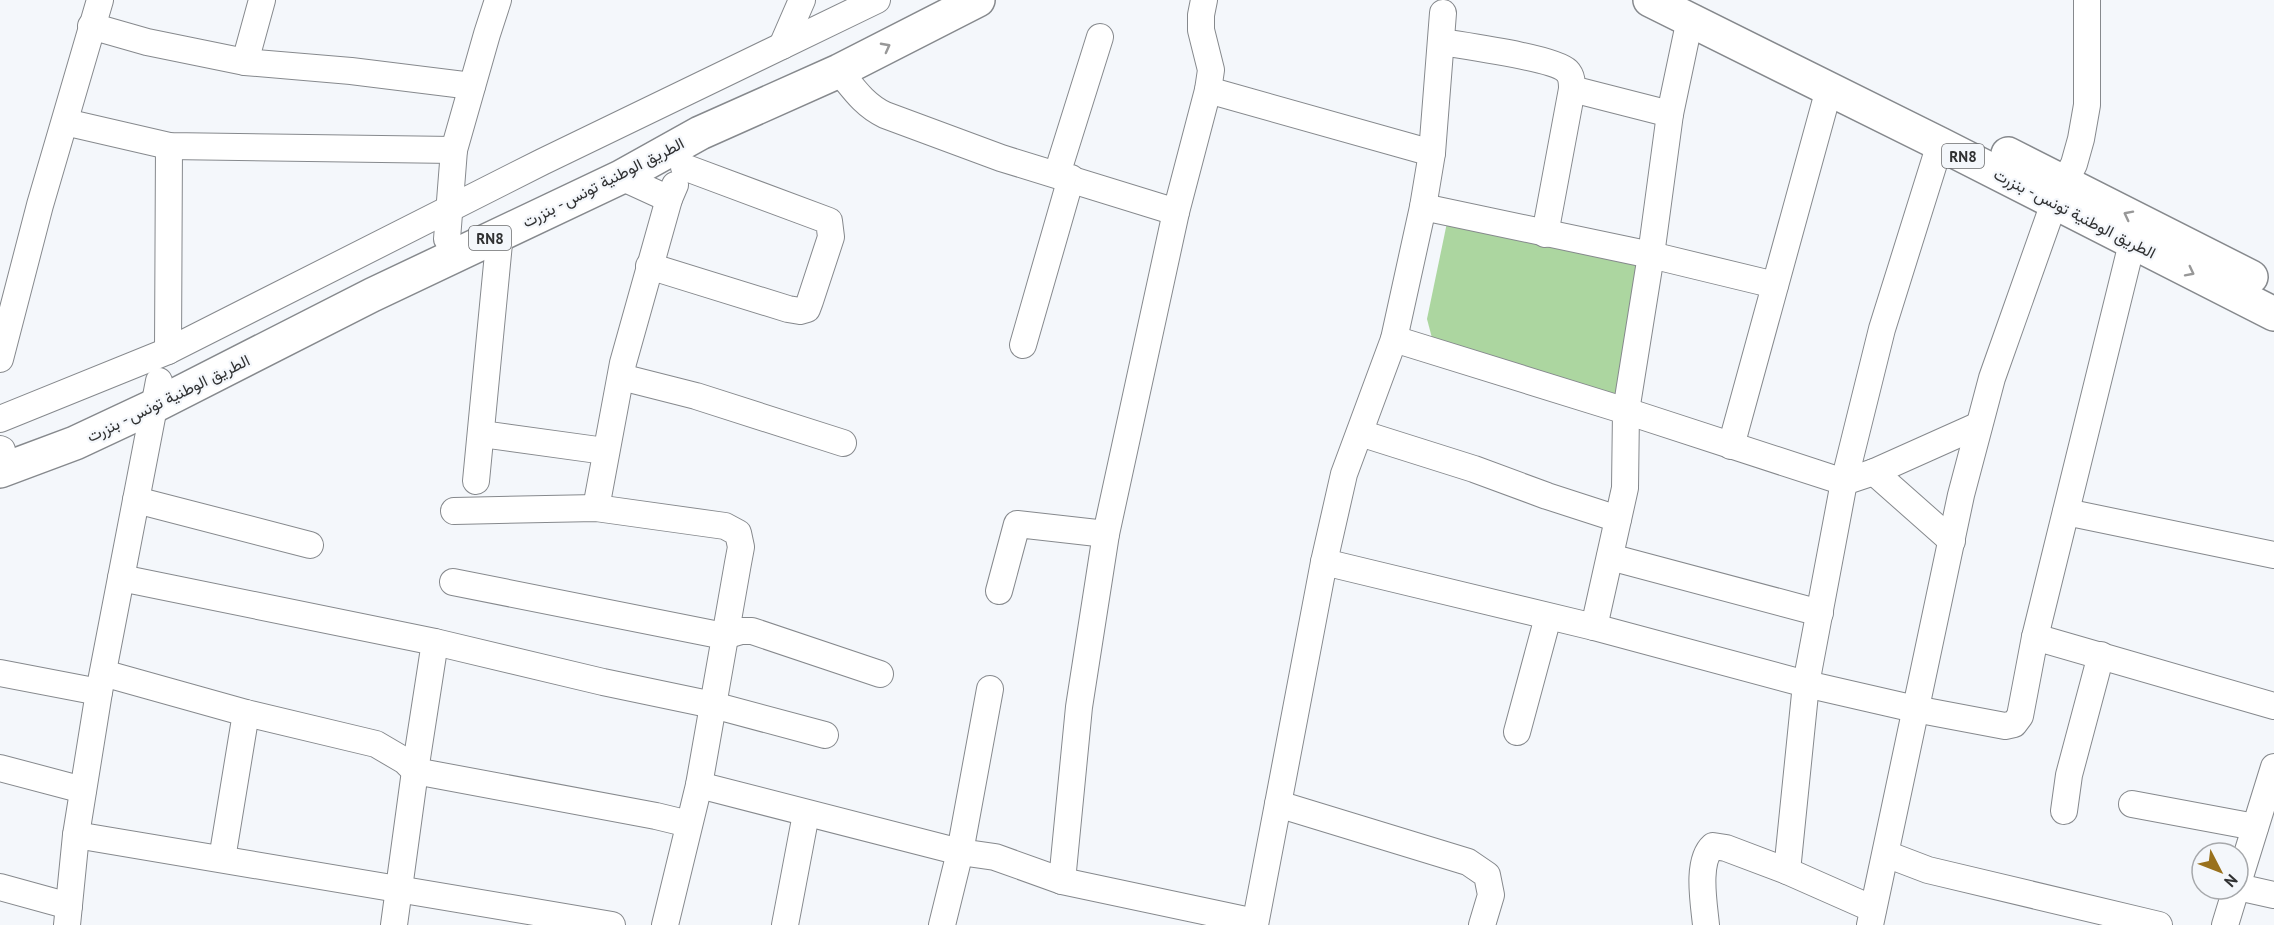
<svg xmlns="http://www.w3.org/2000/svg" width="2274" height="925" viewBox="0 0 2274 925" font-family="'PT Sans',Vazirmatn,sans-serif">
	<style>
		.green { fill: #acd6a0 }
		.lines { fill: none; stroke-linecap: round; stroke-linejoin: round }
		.minor-casing { stroke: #86898d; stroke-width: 28 }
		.major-casing { stroke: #86898d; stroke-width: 36 }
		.minor { stroke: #fff; stroke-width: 26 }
		.major { stroke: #fff; stroke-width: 33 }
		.oneway { stroke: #989898 }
		.labels { text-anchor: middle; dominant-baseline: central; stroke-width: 4.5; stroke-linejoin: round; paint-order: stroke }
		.shield { fill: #f4f7fb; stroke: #6b6c6e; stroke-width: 1.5 }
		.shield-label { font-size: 15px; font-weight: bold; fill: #303132 }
		.street-label { font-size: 16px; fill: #303132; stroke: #f4f7fb }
	</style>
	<rect width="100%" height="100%" fill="#f4f7fb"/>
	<!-- green -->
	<path class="green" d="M1449 213 1645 261 1616 396 1432 338 1427 319Z"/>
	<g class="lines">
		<defs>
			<g id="minor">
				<path d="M91 26 147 42 245 62 351 71 472 86"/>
				<path d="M1442 42C1465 46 1554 58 1567 71 1572 76 1572 83 1572 89L1670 114"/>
				<path d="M782 46 802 0"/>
				<path d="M245 62 262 0"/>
				<path d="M839 71C853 88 864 105 885 115L1001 158 1176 212"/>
				<path d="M1208 90 1432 153"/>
				<path d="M65 122 169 146 454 150"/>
				<path d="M1057 174 1100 37"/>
				<path d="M621 177 669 199 675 185"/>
				<path d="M1423 207 1651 255 1775 285"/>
				<path d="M1545 234 1572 89"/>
				<path d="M447 239 454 150 487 34 498 0"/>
				<path d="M649 266 788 309 800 311 807 309 810 301 831 237 829 221 684 167"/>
				<path d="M1394 339 1626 411 1844 482 1874 472 1979 425"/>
				<path d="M1023 345 1071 178"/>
				<path d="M168 351 169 146"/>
				<path d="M0 359 40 205 100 0"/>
				<path d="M621 377 696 396 843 443"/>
				<path d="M0 419 168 351 542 162 877 0"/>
				<path d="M1360 433 1474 469 1547 496 1618 519"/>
				<path d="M482 434 605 451"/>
				<path d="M1731 446 1829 89"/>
				<path d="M0 449 2 450"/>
				<path d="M1874 472 1952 541"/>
				<path d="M476 481 500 233"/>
				<path d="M136 500 310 545"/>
				<path d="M596 508 623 363 669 199"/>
				<path d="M454 511 596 508 725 526 738 533 741 547 738 563 699 785 665 925"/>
				<path d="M2066 512 2274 555"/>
				<path d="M1610 557 1820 613"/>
				<path d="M1324 562 1594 627 1806 684 1915 709 2005 726 2014 724 2020 716 2035 637 2132 243"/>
				<path d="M121 578 435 642 603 682 713 705 825 735"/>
				<path d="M453 582 724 636 741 631H752L880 674"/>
				<path d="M999 591 1017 524 1106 534"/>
				<path d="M1594 627 1625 488 1626 411 1651 255 1670 114 1690 19"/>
				<path d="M2035 637 2274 706"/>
				<path d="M0 673 99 692"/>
				<path d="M103 673 246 713 376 744 405 761 415 771 656 816 689 824"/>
				<path d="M1517 732 1548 617"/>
				<path d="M0 768 83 790"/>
				<path d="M699 785 960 852 995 857 1062 881 1255 922"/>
				<path d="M1278 804 1468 862 1487 875 1491 895 1482 925"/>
				<path d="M2132 804 2255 827"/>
				<path d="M2064 811 2069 775 2101 655"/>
				<path d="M76 835 612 925"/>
				<path d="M1886 854 1928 870 2159 925"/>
				<path d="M222 859 246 713"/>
				<path d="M1787 871 1806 684 1844 482 1882 329 1940 144"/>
				<path d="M1062 881 1079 707 1106 534 1176 212 1208 90 1211 70 1201 30V15L1204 0"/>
				<path d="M2238 883 2274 767"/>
				<path d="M0 887 69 906"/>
				<path d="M2238 887 2274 895"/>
				<path d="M67 925 76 835 99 692 159 381"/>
				<path d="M394 925 415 771 435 642"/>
				<path d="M785 925 806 814"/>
				<path d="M942 925 960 852 990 689"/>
				<path d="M1255 925 1324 562 1344 474 1394 339 1423 207 1432 153 1443 13"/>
				<path d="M1706 925C1704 904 1696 861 1713 846L1726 848 1787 871 1873 909"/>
				<path d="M1870 925 1961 495 1992 378 2054 203 2074 164 2081 139 2087 105V0"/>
				<path d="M2225 925 2236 889"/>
			</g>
			<g id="major">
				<path d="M1650 0 1940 144 2274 314"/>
				<path d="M2008 154 2251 277"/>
				<path d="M0 471 75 443 154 406 372 295 621 177 700 133 839 71 978 0"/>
			</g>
		</defs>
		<!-- minor casing -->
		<use href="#minor" class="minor-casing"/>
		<!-- major casing -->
		<use href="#major" class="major-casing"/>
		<!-- minor -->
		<use href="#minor" class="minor"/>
		<!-- major -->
		<use href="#major" class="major"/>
	</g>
	<!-- one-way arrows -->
	<defs><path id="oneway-chevron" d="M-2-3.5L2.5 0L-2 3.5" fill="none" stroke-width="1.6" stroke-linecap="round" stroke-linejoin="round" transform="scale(1.5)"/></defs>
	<g class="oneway">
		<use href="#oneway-chevron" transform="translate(886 47) rotate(-28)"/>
		<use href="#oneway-chevron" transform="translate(2128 215) rotate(-153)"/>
		<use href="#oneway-chevron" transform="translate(2190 272) rotate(27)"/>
	</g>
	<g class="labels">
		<!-- shield labels -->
		<g class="shield">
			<rect x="1942" y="144" width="42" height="24" rx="4.5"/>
			<rect x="469" y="226" width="42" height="24" rx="4.5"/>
		</g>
		<g class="shield-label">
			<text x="1963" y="156">RN8</text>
			<text x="490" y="238">RN8</text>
		</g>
		<!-- street labels -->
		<g class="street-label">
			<text transform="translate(603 182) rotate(-27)">الطريق الوطنية تونس - بنزرت</text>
			<text transform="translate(2075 213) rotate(27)">الطريق الوطنية تونس - بنزرت</text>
			<text transform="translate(168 398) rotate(-26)">الطريق الوطنية تونس - بنزرت</text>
		</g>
	</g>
	<!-- north arrow -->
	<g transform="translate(2220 871) rotate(132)"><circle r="28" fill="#f4f7fb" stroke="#a6a8ab" stroke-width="1.5"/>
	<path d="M0-4.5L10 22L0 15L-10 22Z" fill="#99711d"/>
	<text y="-9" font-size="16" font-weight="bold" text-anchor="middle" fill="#303132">N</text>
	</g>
</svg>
